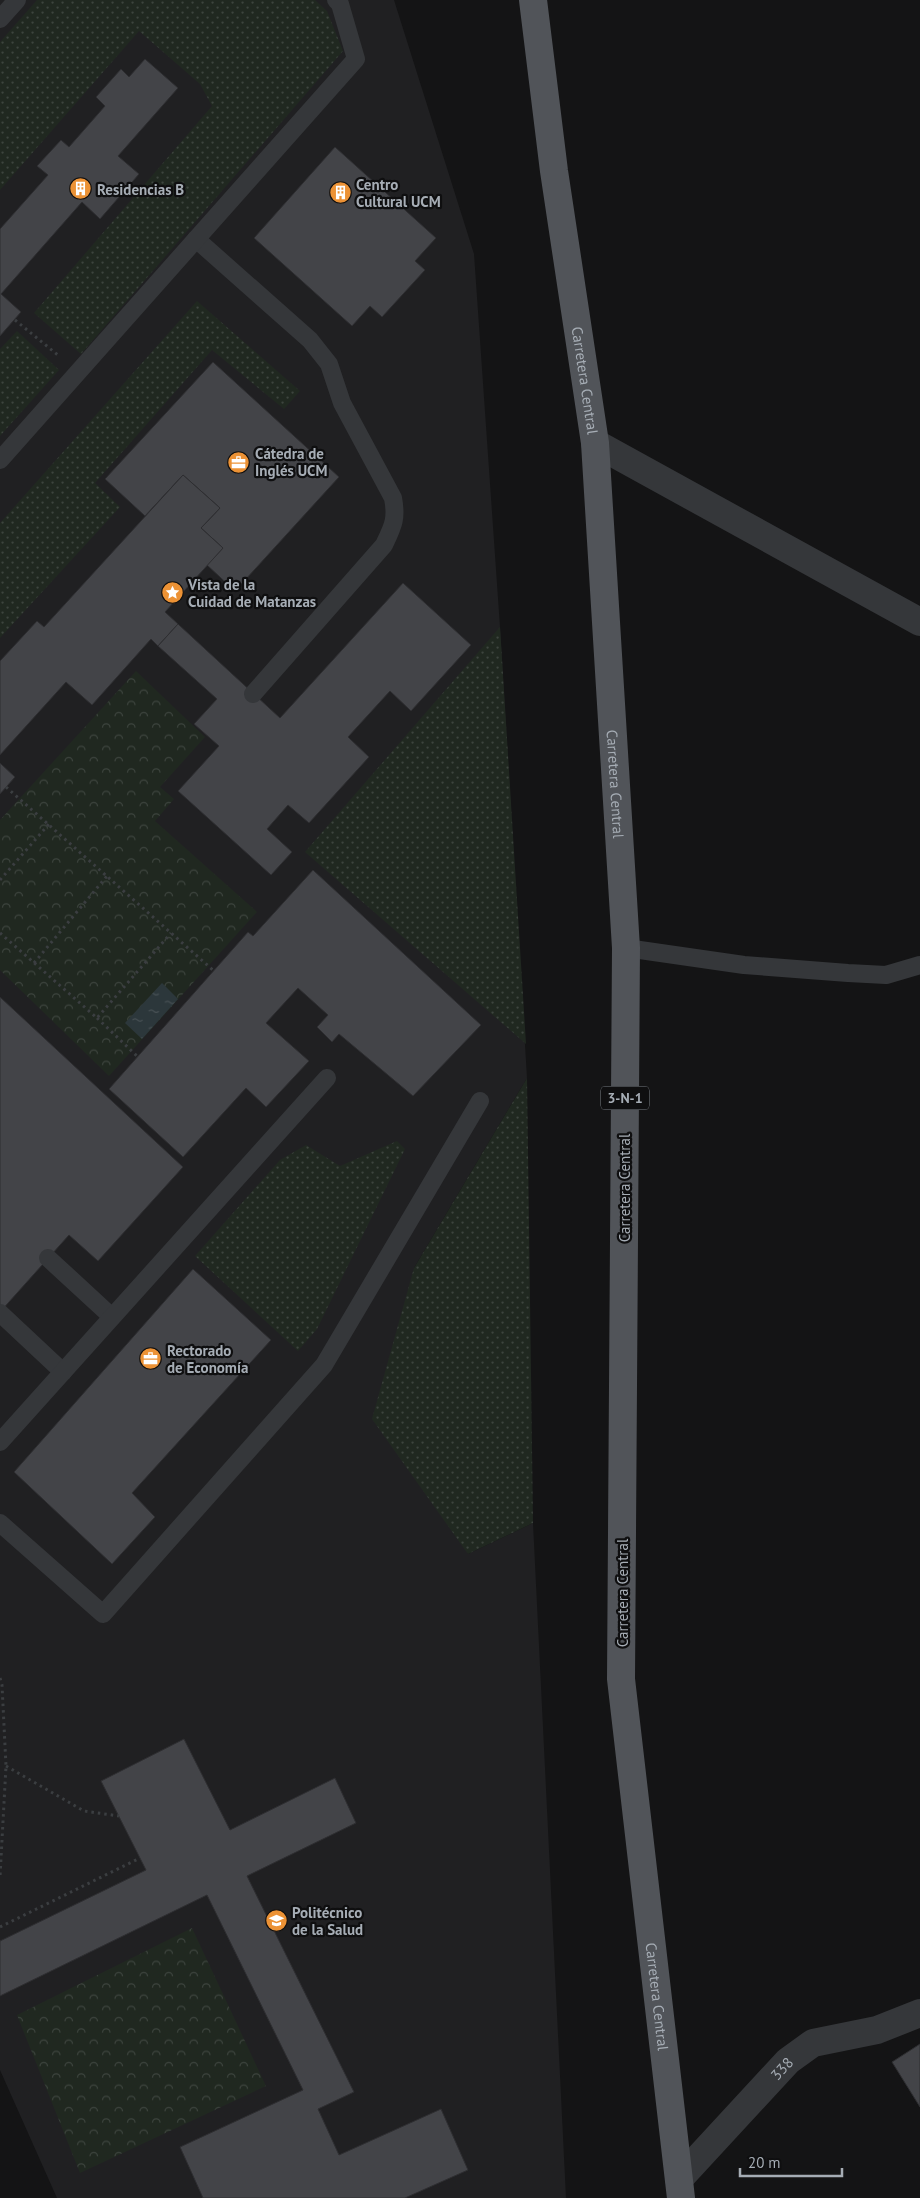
<svg xmlns="http://www.w3.org/2000/svg" width="920" height="2198" viewBox="0 0 920 2198" font-family="'PT Sans',sans-serif">
	<style>
		.built { fill: #202022 }
		.grass { fill: url(#grass-dots) }
		.forest { fill: url(#forest-crowns) }
		.water { fill: url(#water-ripples) }
		.building { fill: #434448; stroke: #2e2e31 }
		.lines { fill: none; stroke-linecap: round; stroke-linejoin: round }
		.path { stroke: #3b3e41; stroke-width: 3; stroke-dasharray: 2.5 4; stroke-linecap: butt }
		.lane { stroke: #35373a; stroke-width: 18 }
		.street { stroke: #35373a; stroke-width: 28 }
		.primary { stroke: #515459; stroke-width: 28 }
		.labels { text-anchor: middle; dominant-baseline: central; stroke-width: 4.5; stroke-linejoin: round; paint-order: stroke }
		.shield { fill: #0f0f10; stroke: #797e84; stroke-width: 1 }
		.shield-label { font-size: 14px; font-weight: bold; fill: #a6adb5 }
		.poi-label { font-size: 15px; font-weight: bold; fill: #a6adb5; stroke: #0f0f10; text-anchor: start }
		.street-label { font-size: 15px; fill: #a6adb5; stroke: #0f0f10 }
	</style>
	<defs>
		<pattern id="grass-dots" width="8" height="8" patternUnits="userSpaceOnUse" patternTransform="scale(1.25)"><rect width="8" height="8" fill="#202820"/><path d="M2 2h.1M6 6h.1" fill="none" stroke="#3d443e" stroke-width="1.8" stroke-linecap="round"/></pattern>
		<pattern id="forest-crowns" width="20" height="18" patternUnits="userSpaceOnUse" patternTransform="scale(1.25)"><rect width="20" height="18" fill="#202820"/><path d="M2 6a3 3 0 1 1 6 0M12 15a3 3 0 1 1 6 0" fill="none" stroke="#3d443e"/></pattern>
		<pattern id="water-ripples" width="26" height="14" patternUnits="userSpaceOnUse" patternTransform="scale(1.25)"><rect width="26" height="14" fill="#2c373b"/><path d="M2 4q2-2 4 0t4 0M15 11q2-2 4 0t4 0" fill="none" stroke="#485155"/></pattern>
	</defs>
	<rect width="100%" height="100%" fill="#141415"/>
	<!-- built -->
	<path class="built" d="M0 0H394L474 254 500 627 527 1078 414 1268 468 1554 533 1523 566 2198H57L0 2070Z"/>
	<!-- grass -->
	<g class="grass">
		<path d="M37 0H315L327 11 343 51 81 354 34 313 212 106 200 84 139 31 0 190V42Z"/>
		<path d="M197 301 300 391 284 409 212 350 95 483 120 507 0 638V523Z"/>
		<path d="M17 331 59 370 0 436V349Z"/>
		<path d="M500 627 526 1044 305 852Z"/>
		<path d="M527 1078 533 1523 468 1554 372 1419 414 1268Z"/>
		<path d="M397 1141 405 1149 317 1329 298 1351 195 1256 280 1160 306 1145 340 1166Z"/>
	</g>
	<!-- forest -->
	<g class="forest">
		<path d="M136 671 205 737 160 787 174 799 155 821 257 912 109 1076 0 970V820Z"/>
		<path d="M192 1928 266 2086 80 2173 17 2015Z"/>
	</g>
	<!-- water -->
	<path class="water" d="M162 983 178 999 142 1039 125 1023Z"/>
	<!-- building -->
	<g class="building">
		<path d="M145 59 178 88 118 156 139 174 100 219 82 202 1 294 21 312 0 336V229L48 175 37 166 61 140 69 147 105 106 96 97 121 69 129 77Z"/>
		<path d="M335 147 436 238 415 261 425 270 382 317 370 306 352 326 254 238Z"/>
		<path d="M213 362 339 477 235 591 207 565 223 548 201 528 220 508 183 475 145 516 105 479Z"/>
		<path d="M183 475 220 508 201 528 223 548 165 612 178 624 158 646 151 639 92 705 66 682 0 755V661L37 621 44 627Z"/>
		<path d="M403 583 471 645 411 711 390 691 348 737 369 757 309 823 288 805 267 829 292 852 271 875 178 791 219 746 194 724 217 699 158 646 178 624 280 718Z"/>
		<path d="M0 763 15 777 0 794Z"/>
		<path d="M313 870 481 1025 413 1096 339 1034 332 1042 317 1027 328 1015 298 988 266 1023 309 1061 266 1107 246 1088 183 1157 109 1089 248 932 253 936Z"/>
		<path d="M0 997 183 1167 98 1261 69 1235 0 1312Z"/>
		<path d="M193 1269 271 1340 132 1493 155 1517 112 1564 14 1472Z"/>
		<path d="M184 1739 230 1830 335 1778 356 1823 247 1876 354 2092 318 2109 339 2155 441 2109 468 2170 405 2198H203L180 2147 303 2090 207 1895 0 1996V1941L146 1870 101 1781Z"/>
		<path d="M920 2044V2107L892 2062Z"/>
	</g>
	<g class="lines">
		<!-- path -->
		<g class="path">
			<path d="M15 320 59 356"/>
			<path d="M6 787 214 971"/>
			<path d="M0 880 49 824"/>
			<path d="M0 933 97 1018 171 933"/>
			<path d="M34 963 107 876"/>
			<path d="M97 1018 138 1057"/>
			<path d="M0 1678 2 1685 6 1766 0 1877"/>
			<path d="M6 1766 84 1811 119 1816"/>
			<path d="M0 1927 140 1858"/>
		</g>
		<!-- lane -->
		<g class="lane">
			<path d="M0 19 17 0"/>
			<path d="M196 239 310 340 329 364 342 403 393 498C397 519 393 526 384 545L253 694"/>
			<path d="M0 460 356 59 340 4 336 0"/>
			<path d="M626 948 744 965 848 973 886 975 920 965"/>
			<path d="M48 1258 112 1317"/>
			<path d="M0 1313 63 1372"/>
			<path d="M0 1442 327 1078"/>
			<path d="M0 1523 103 1614 324 1365 480 1101"/>
		</g>
		<!-- street -->
		<g class="street">
			<path d="M595 443 920 622"/>
			<path id="s1" d="M679 2179 788 2061 813 2043 877 2030 920 2013"/>
		</g>
		<!-- primary -->
		<path class="primary" id="s2" d="M533 0 554 171 595 443 626 948 621 1679 681 2198"/>
	</g>
	<!-- icons -->
	<defs>
		<symbol id="building-disc" viewBox="-11 -11 22 22"><circle r="9.5" fill="#ec9235" stroke="#0f0f10"/><path d="M-4-6H4V6H1V3H-1V6H-4ZM-2.5-4.3h1.7v1.8h-1.7ZM.8-4.3h1.7v1.8H.8ZM-2.5-1h1.7V.8h-1.7ZM.8-1h1.7V.8H.8Z" fill="#fff"/></symbol>
		<symbol id="office-disc" viewBox="-11 -11 22 22"><circle r="9.5" fill="#ec9235" stroke="#0f0f10"/><path d="M-6-3h4V-5.5h4V-3h4V5H-6ZM-1-4.5V-3h2v-1.5ZM-6 0V1H6V0Z" fill="#fff"/></symbol>
		<symbol id="sight-disc" viewBox="-11 -11 22 22"><circle r="9.5" fill="#ec9235" stroke="#0f0f10"/><path d="M0-6L1.8-2.2L6-1.7L2.9 1.2L3.7 5.4L0 3.3L-3.7 5.4L-2.9 1.2L-6-1.7L-1.8-2.2Z" fill="#fff"/></symbol>
		<symbol id="school-disc" viewBox="-11 -11 22 22"><circle r="9.5" fill="#ec9235" stroke="#0f0f10"/><path d="M0-5L7-2L0 1L-7-2ZM-4 1L0 2.5L4 1V4Q0 6-4 4Z" fill="#fff"/></symbol>
	</defs>
	<g fill-rule="evenodd">
		<use href="#building-disc" x="68" y="176" width="25" height="25"/>
		<use href="#building-disc" x="328" y="180" width="25" height="25"/>
		<use href="#office-disc" x="226" y="450" width="25" height="25"/>
		<use href="#sight-disc" x="160" y="580" width="25" height="25"/>
		<use href="#office-disc" x="138" y="1346" width="25" height="25"/>
		<use href="#school-disc" x="264" y="1908" width="25" height="25"/>
	</g>
	<g class="labels">
		<!-- shield labels -->
		<rect class="shield" x="601" y="1086.5" width="48" height="23" rx="4"/>
		<g class="shield-label">
			<text x="625" y="1098">3-N-1</text>
		</g>
		<!-- poi labels -->
		<g class="poi-label">
			<text x="356" y="184">Centro<tspan x="356" dy="17">Cultural UCM</tspan></text>
			<text x="97" y="189">Residencias B</text>
			<text x="255" y="453">Cátedra de<tspan x="255" dy="17">Inglés UCM</tspan></text>
			<text x="188" y="584">Vista de la<tspan x="188" dy="17">Cuidad de Matanzas</tspan></text>
			<text x="167" y="1350">Rectorado<tspan x="167" dy="17">de Economía</tspan></text>
			<text x="292" y="1912">Politécnico<tspan x="292" dy="17">de la Salud</tspan></text>
		</g>
		<!-- street labels -->
		<g class="street-label">
			<text stroke="none"><textPath href="#s2" startOffset="384">Carretera Central</textPath></text>
			<text stroke="none"><textPath href="#s2" startOffset="789">Carretera Central</textPath></text>
			<text transform="translate(624 1188) rotate(-90)">Carretera Central</text>
			<text transform="translate(622 1593) rotate(-90)">Carretera Central</text>
			<text stroke="none"><textPath href="#s2" startOffset="2004">Carretera Central</textPath></text>
			<text stroke="none"><textPath href="#s1" startOffset="151">338</textPath></text>
		</g>
	</g>
	<!-- scale -->
	<path d="M740 2168v8h102v-8" fill="none" stroke="#a6adb5" stroke-width="2.5"/>
	<text x="748" y="2168" font-size="15" fill="#a6adb5" stroke="#0f0f10" stroke-width="4" paint-order="stroke">20 m</text>
</svg>
